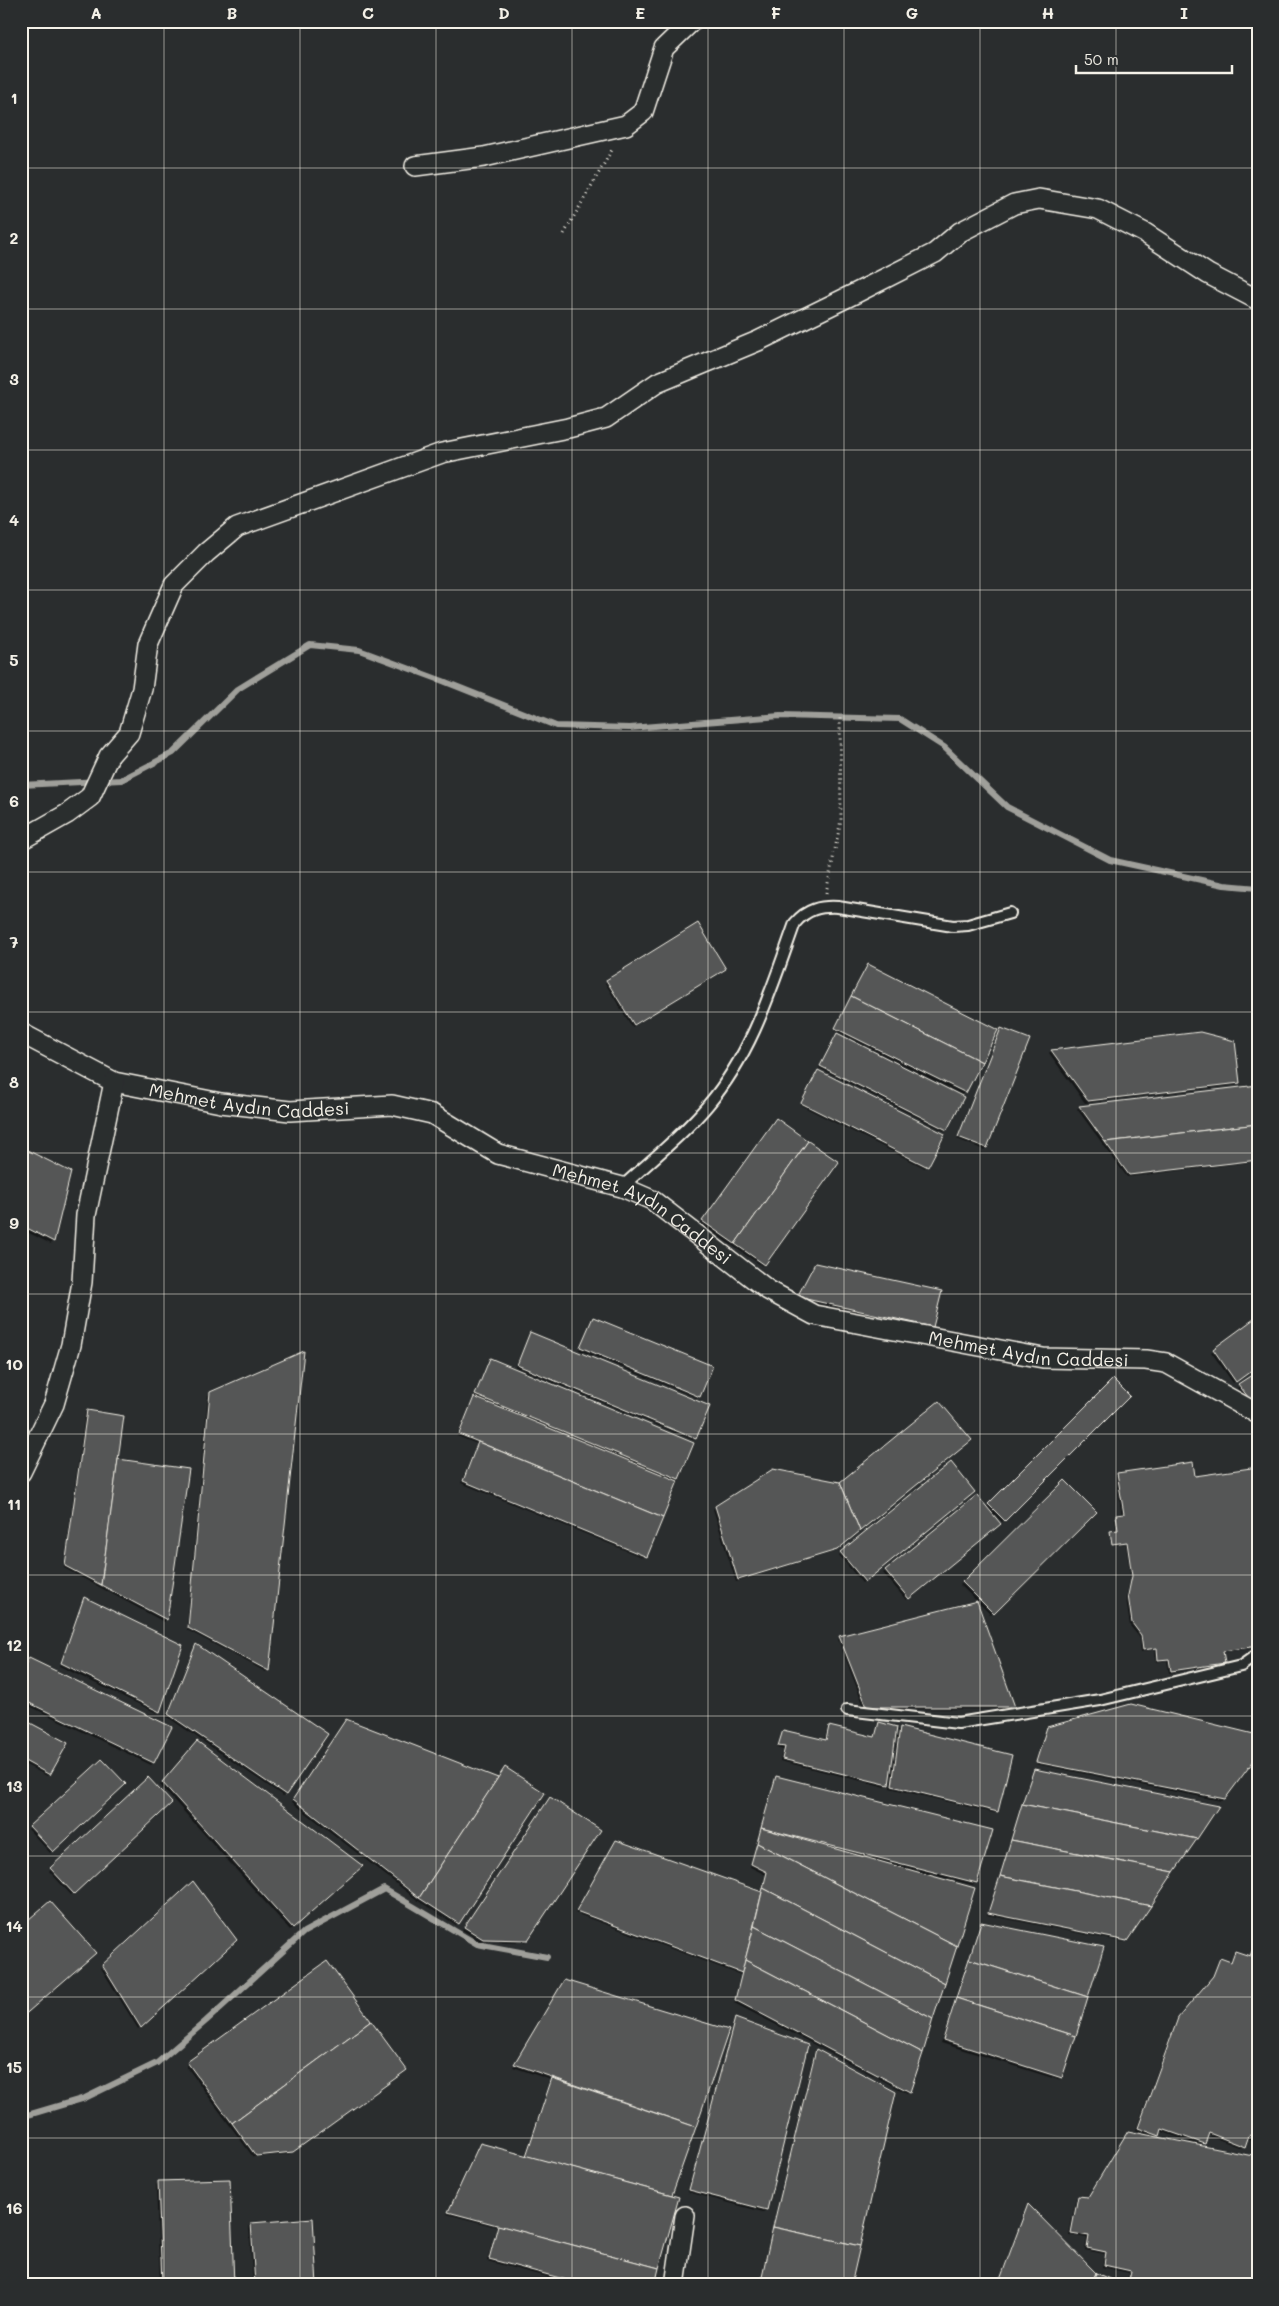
<svg xmlns="http://www.w3.org/2000/svg" width="1279" height="2306" viewBox="0 0 1279 2306" font-family="Mali,sans-serif">
	<style>
		.shadow { fill: #0007; fill-rule: evenodd }
		.lines { fill: none; stroke-linecap: round; stroke-linejoin: round }
		.stream { stroke: #9f9f9a; stroke-width: 6 }
		.building { fill: #555756; stroke: #f4f1e8 }
		.lane-casing { stroke: #f4f1e8; stroke-width: 14 }
		.street-casing { stroke: #f4f1e8; stroke-width: 22 }
		.path { stroke: #f4f1e8; stroke-width: 3; stroke-dasharray: 1 4; stroke-linecap: butt }
		.lane { stroke: #2a2d2e; stroke-width: 10 }
		.street { stroke: #2a2d2e; stroke-width: 19 }
		.grid { fill: none; stroke: #f4f1e8; stroke-width: 1; stroke-opacity: 0.55 }
		.labels { text-anchor: middle; dominant-baseline: central; stroke-width: 4; stroke-linejoin: round; paint-order: stroke }
		.street-label { font-size: 18px; fill: #f4f1e8; stroke: #2a2d2e }
		.neatline { fill: none; stroke: #f4f1e8; stroke-width: 2 }
		.grid-label { font-size: 16px; text-anchor: middle; font-weight: bold; fill: #f4f1e8 }
	</style>
	<rect width="100%" height="100%" fill="#2a2d2e"/>
	<filter id="ink" filterUnits="userSpaceOnUse"><feTurbulence type="fractalNoise" baseFrequency=".02" numOctaves="2"/><feDisplacementMap in="SourceGraphic" scale="10" xChannelSelector="R" yChannelSelector="G"/><feConvolveMatrix kernelMatrix="1 2 1 2 8 2 1 2 1" color-interpolation-filters="sRGB"/></filter>
	<g filter="url(#ink)">
		<!-- shadow -->
		<g class="shadow">
			<path d="M868 965 996 1030 962 1095 834 1030Z"/>
			<path d="M722 971 632 1027 605 983 607 981Z"/>
			<path d="M1001 1029 986 1148 984 1150 957 1139Z"/>
			<path d="M1200 1033 1239 1082 1236 1085 1085 1103 1049 1053 1051 1051Z"/>
			<path d="M837 1035 946 1129 944 1131 819 1068Z"/>
			<path d="M818 1071 927 1166 925 1168 800 1105Z"/>
			<path d="M1258 1086V1161L1127 1177 1077 1109 1079 1107Z"/>
			<path d="M774 1122 837 1163 762 1266 701 1224Z"/>
			<path d="M21 1148 70 1173 51 1244 21 1229Z"/>
			<path d="M813 1267 932 1327 930 1329 796 1299Z"/>
			<path d="M594 1318 699 1396 697 1398 579 1350Z"/>
			<path d="M1258 1318V1365L1233 1383 1211 1352Z"/>
			<path d="M531 1333 695 1438 693 1440 515 1367Z"/>
			<path d="M490 1360 678 1478 644 1558 461 1483 477 1444 457 1436Z"/>
			<path d="M1258 1372 1254 1411 1237 1388Z"/>
			<path d="M1113 1381 1128 1396 1002 1522 995 1515 993 1516 998 1526 906 1600 883 1573 977 1496 986 1508Z"/>
			<path d="M211 1393 268 1670 266 1672 187 1630 208 1395Z"/>
			<path d="M88 1412 117 1461 187 1471 166 1620 164 1622 64 1568 85 1414Z"/>
			<path d="M968 1443 833 1552 736 1582 713 1509 716 1507 840 1483Z"/>
			<path d="M1258 1468V1647L1222 1652 1224 1663 1222 1665 1169 1673 1167 1660 1156 1662 1155 1649 1141 1652 1140 1638 1130 1626 1126 1598 1131 1579 1126 1543 1114 1545 1112 1533 1117 1532 1115 1519 1122 1516 1116 1476 1118 1474 1194 1477Z"/>
			<path d="M1065 1481 1096 1512 991 1615 960 1585Z"/>
			<path d="M971 1494 862 1583 839 1555 841 1553Z"/>
			<path d="M84 1599 159 1711 157 1713 59 1666Z"/>
			<path d="M976 1603 1013 1707 1011 1709H865L838 1639 840 1637Z"/>
			<path d="M196 1646 285 1794 283 1796 166 1716Z"/>
			<path d="M29 1659 170 1727 153 1763 151 1765 21 1702V1672Z"/>
			<path d="M21 1720 49 1774 47 1776 24 1764 21 1769Z"/>
			<path d="M344 1723 458 1923 456 1925 417 1900 292 1802Z"/>
			<path d="M879 1724 888 1785 886 1787 780 1761 783 1750 777 1748 783 1731 824 1741 829 1727 874 1738Z"/>
			<path d="M1048 1728 1224 1799 1221 1801 1036 1764Z"/>
			<path d="M900 1729 997 1811 994 1813 890 1788 898 1731Z"/>
			<path d="M198 1743 362 1866 290 1930 160 1785Z"/>
			<path d="M102 1760 124 1784 50 1853 28 1829Z"/>
			<path d="M1034 1771 1126 1940 1123 1942 987 1915Z"/>
			<path d="M776 1777 991 1831 973 1885 921 1872 909 2091 907 2093 734 2003 741 1975 575 1913 614 1844 761 1893 766 1875 750 1867Z"/>
			<path d="M148 1779 171 1803 71 1895 49 1871Z"/>
			<path d="M548 1800 527 1939 525 1942 480 1941 462 1930Z"/>
			<path d="M193 1883 235 1940 138 2029 101 1968Z"/>
			<path d="M981 1923 1103 1948 1059 2080 941 2043Z"/>
			<path d="M1255 1947 1258 1948V2142L1247 2138 1241 2148 1207 2135 1201 2147 1258 2285H1127L1129 2273 1102 2267 1105 2254 1085 2250 1087 2238 1069 2235 1076 2199 1078 2197 1088 2199 1149 2135 1136 2130 1176 2021 1211 1980 1220 1959 1230 1963 1235 1952 1249 1957ZM1160 2131 1199 2145V2147L1156 2138Z"/>
			<path d="M562 1984 728 2030 671 2196 654 2285H576L487 2261 497 2227 447 2214 480 2145 525 2157 551 2080 513 2067Z"/>
			<path d="M735 2020 766 2210 763 2212 688 2192Z"/>
			<path d="M816 2051 851 2285H759L814 2053Z"/>
			<path d="M188 2063 403 2072 289 2154 253 2157 186 2066Z"/>
			<path d="M158 2183 232 2285H160L156 2185Z"/>
			<path d="M1028 2205 1095 2274 1120 2285H997Z"/>
			<path d="M252 2224 316 2285H253L249 2226Z"/>
		</g>
		<g class="lines">
			<!-- stream -->
			<g class="stream">
				<path d="M21 785 121 780 173 753 238 689 310 645 359 650 443 681 556 726 630 728 780 716 900 719 944 747 1007 807 1110 860 1224 885 1258 888"/>
				<path d="M21 2117 85 2098 157 2063 206 2021 304 1932 384 1889 477 1944 547 1957"/>
			</g>
		</g>
		<!-- building -->
		<g class="building">
			<path d="M698 923 726 969 634 1025 606 980Z"/>
			<path d="M868 964 998 1030 982 1062 851 996Z"/>
			<path d="M851 996 982 1062 966 1093 835 1028Z"/>
			<path d="M1001 1028 1030 1039 987 1148 958 1137Z"/>
			<path d="M1200 1032 1235 1041 1240 1083 1088 1101 1051 1050Z"/>
			<path d="M837 1033 964 1097 947 1130 820 1066Z"/>
			<path d="M818 1070 945 1134 928 1167 801 1103Z"/>
			<path d="M1258 1085V1124L1105 1142 1079 1106Z"/>
			<path d="M776 1118 808 1141 735 1244 702 1221Z"/>
			<path d="M1258 1124V1160L1129 1175 1105 1142Z"/>
			<path d="M808 1141 839 1162 765 1265 735 1244Z"/>
			<path d="M21 1147 71 1172 54 1242 21 1225Z"/>
			<path d="M815 1263 942 1291 933 1327 797 1297Z"/>
			<path d="M1258 1316V1366L1236 1382 1213 1349Z"/>
			<path d="M593 1317 713 1366 700 1397 580 1347Z"/>
			<path d="M530 1332 710 1406 696 1439 517 1365Z"/>
			<path d="M304 1351 269 1671 188 1628 210 1392Z"/>
			<path d="M490 1358 694 1443 679 1479 475 1395Z"/>
			<path d="M1258 1371V1410L1238 1384Z"/>
			<path d="M1113 1379 1130 1396 1005 1521 988 1504Z"/>
			<path d="M474 1397 678 1481 663 1518 459 1434Z"/>
			<path d="M939 1401 972 1440 860 1531 840 1482Z"/>
			<path d="M87 1410 124 1416 101 1585 65 1566Z"/>
			<path d="M478 1442 663 1518 647 1557 463 1481Z"/>
			<path d="M118 1459 189 1469 167 1620 101 1585Z"/>
			<path d="M951 1462 975 1492 865 1582 840 1552Z"/>
			<path d="M1193 1462 1195 1476 1258 1467V1646L1223 1651 1225 1663 1171 1671 1169 1659 1158 1660 1157 1648 1143 1650 1141 1635 1132 1623 1128 1595 1132 1576 1127 1542 1112 1544 1110 1531 1118 1530 1116 1515 1124 1514 1117 1473Z"/>
			<path d="M773 1469 840 1482 860 1531 837 1550 738 1580 715 1506Z"/>
			<path d="M1065 1480 1097 1512 994 1614 962 1582Z"/>
			<path d="M977 1495 1001 1524 909 1599 885 1570Z"/>
			<path d="M84 1597 183 1645 160 1712 61 1663Z"/>
			<path d="M977 1601 1015 1707H867L839 1636Z"/>
			<path d="M196 1644 328 1734 286 1795 168 1714Z"/>
			<path d="M29 1658 172 1727 154 1763 21 1699V1673Z"/>
			<path d="M1131 1704 1258 1735V1755L1225 1799 1036 1762 1047 1727Z"/>
			<path d="M21 1718 68 1743 50 1775 21 1759Z"/>
			<path d="M346 1719 498 1778 419 1898 293 1799Z"/>
			<path d="M879 1722 897 1727 889 1785 782 1759 785 1747 778 1746 783 1730 826 1740 829 1726 875 1737Z"/>
			<path d="M900 1727 1012 1755 998 1812 892 1786Z"/>
			<path d="M197 1741 363 1866 293 1928 162 1782Z"/>
			<path d="M102 1759 126 1784 53 1852 29 1826Z"/>
			<path d="M505 1767 545 1793 459 1924 419 1898Z"/>
			<path d="M1034 1769 1219 1806 1197 1839 1022 1804Z"/>
			<path d="M776 1776 993 1830 977 1883 761 1828Z"/>
			<path d="M148 1777 172 1803 74 1894 50 1868Z"/>
			<path d="M550 1797 601 1830 528 1940 483 1939 464 1927Z"/>
			<path d="M1022 1804 1197 1839 1174 1872 1011 1840Z"/>
			<path d="M761 1828 975 1888 957 1946 757 1843Z"/>
			<path d="M616 1840 762 1892 742 1973 576 1911Z"/>
			<path d="M1011 1840 1174 1872 1151 1906 1000 1876Z"/>
			<path d="M757 1843 957 1946 945 1983 763 1888 767 1872 751 1864Z"/>
			<path d="M1000 1876 1151 1906 1127 1941 988 1913Z"/>
			<path d="M193 1881 237 1940 141 2028 102 1965Z"/>
			<path d="M763 1888 945 1983 933 2019 754 1926Z"/>
			<path d="M50 1901 96 1953 21 2018V1926Z"/>
			<path d="M981 1922 1104 1947 1088 1997 969 1959Z"/>
			<path d="M754 1926 933 2019 923 2053 745 1960Z"/>
			<path d="M1254 1946 1258 1947V2139L1249 2135 1245 2147 1209 2133 1205 2144 1162 2129 1160 2136 1138 2128 1178 2018 1213 1976 1220 1958 1231 1962 1235 1951 1250 1956Z"/>
			<path d="M969 1959 1088 1997 1076 2036 956 1998Z"/>
			<path d="M745 1960 923 2053 910 2092 735 2000Z"/>
			<path d="M327 1961 371 2021 232 2123 187 2062Z"/>
			<path d="M564 1980 729 2030 696 2127 514 2064Z"/>
			<path d="M956 1998 1076 2036 1062 2078 943 2040Z"/>
			<path d="M735 2018 808 2045 767 2210 689 2190Z"/>
			<path d="M371 2021 407 2070 293 2152 256 2156 232 2123Z"/>
			<path d="M816 2049 896 2092 860 2246 773 2227Z"/>
			<path d="M552 2078 696 2127 672 2195 526 2156Z"/>
			<path d="M1128 2131 1258 2157V2285H1138L1128 2283 1131 2271 1104 2265 1106 2252 1087 2248 1089 2236 1071 2233 1078 2196 1088 2197Z"/>
			<path d="M480 2143 679 2197 659 2268 448 2212Z"/>
			<path d="M230 2179 234 2285H162L158 2181Z"/>
			<path d="M1028 2204 1096 2273 1091 2285H998Z"/>
			<path d="M313 2218 317 2285H255L251 2223Z"/>
			<path d="M498 2225 659 2268 655 2285H586L489 2259Z"/>
			<path d="M773 2227 860 2246 851 2285H760Z"/>
			<path d="M1096 2273 1123 2285H1091Z"/>
		</g>
		<g class="lines">
			<defs>
				<g id="lane">
					<path d="M622 1187C651 1160 683 1135 708 1105 753 1052 772 987 795 923 807 909 820 906 838 907L953 926 968 925 1010 913"/>
					<path d="M847 1710 958 1723 1100 1700 1241 1666 1258 1654"/>
				</g>
				<g id="street">
					<path d="M415 166 484 157 626 125 643 112 664 48 692 21"/>
					<path d="M21 840 67 814 90 797 109 756 129 733 142 689 148 644 174 585 206 553 237 527 442 453 568 428 606 418 657 383 758 341 856 293 935 253 960 232 1014 204 1039 199 1098 209 1145 233 1208 274 1258 300"/>
					<path id="s1" d="M21 1033 114 1082 221 1103 290 1111 392 1105 432 1114 498 1154 622 1187 652 1200 768 1290 814 1315 1043 1358 1146 1360 1166 1363 1258 1414"/>
					<path d="M21 1472 54 1404 71 1345 82 1282 86 1215 114 1082"/>
					<path d="M675 2285 685 2216"/>
				</g>
			</defs>
			<!-- lane casing -->
			<use href="#lane" class="lane-casing"/>
			<!-- street casing -->
			<use href="#street" class="street-casing"/>
			<!-- path -->
			<g class="path">
				<path d="M564 234 613 148"/>
				<path d="M826 893 841 820 840 717"/>
			</g>
			<!-- lane -->
			<use href="#lane" class="lane"/>
			<!-- street -->
			<use href="#street" class="street"/>
		</g>
	</g>
	<!-- grid -->
	<path class="grid" d="M164 21V2285M300 21V2285M436 21V2285M572 21V2285M708 21V2285M844 21V2285M980 21V2285M1116 21V2285M21 168H1258M21 309H1258M21 450H1258M21 590H1258M21 731H1258M21 872H1258M21 1012H1258M21 1153H1258M21 1294H1258M21 1434H1258M21 1575H1258M21 1716H1258M21 1856H1258M21 1997H1258M21 2138H1258"/>
	<g class="labels">
		<!-- street labels -->
		<g class="street-label">
			<text stroke="none"><textPath href="#s1" startOffset="242">Mehmet Aydın Caddesi</textPath></text>
			<text stroke="none"><textPath href="#s1" startOffset="662">Mehmet Aydın Caddesi</textPath></text>
			<text stroke="none"><textPath href="#s1" startOffset="1082">Mehmet Aydın Caddesi</textPath></text>
		</g>
	</g>
	<!-- margin -->
	<rect width="1279" height="2306" fill="none" stroke="#2a2d2e" stroke-width="55"/>
	<!-- scale -->
	<path d="M1076 65v8h156v-8" fill="none" stroke="#f4f1e8" stroke-width="2.5"/>
	<text x="1084" y="65" font-size="15" fill="#f4f1e8" stroke="#2a2d2e" stroke-width="4" paint-order="stroke">50 m</text>
	<rect x="28" y="28" width="1224" height="2250" class="neatline"/>
	<g class="grid-label">
		<text x="96" y="19">A</text>
		<text x="232" y="19">B</text>
		<text x="368" y="19">C</text>
		<text x="504" y="19">D</text>
		<text x="640" y="19">E</text>
		<text x="776" y="19">F</text>
		<text x="912" y="19">G</text>
		<text x="1048" y="19">H</text>
		<text x="1184" y="19">I</text>
		<text x="14" y="104">1</text>
		<text x="14" y="244">2</text>
		<text x="14" y="385">3</text>
		<text x="14" y="526">4</text>
		<text x="14" y="666">5</text>
		<text x="14" y="807">6</text>
		<text x="14" y="948">7</text>
		<text x="14" y="1088">8</text>
		<text x="14" y="1229">9</text>
		<text x="14" y="1370">10</text>
		<text x="14" y="1510">11</text>
		<text x="14" y="1651">12</text>
		<text x="14" y="1792">13</text>
		<text x="14" y="1932">14</text>
		<text x="14" y="2073">15</text>
		<text x="14" y="2214">16</text>
	</g>
</svg>
